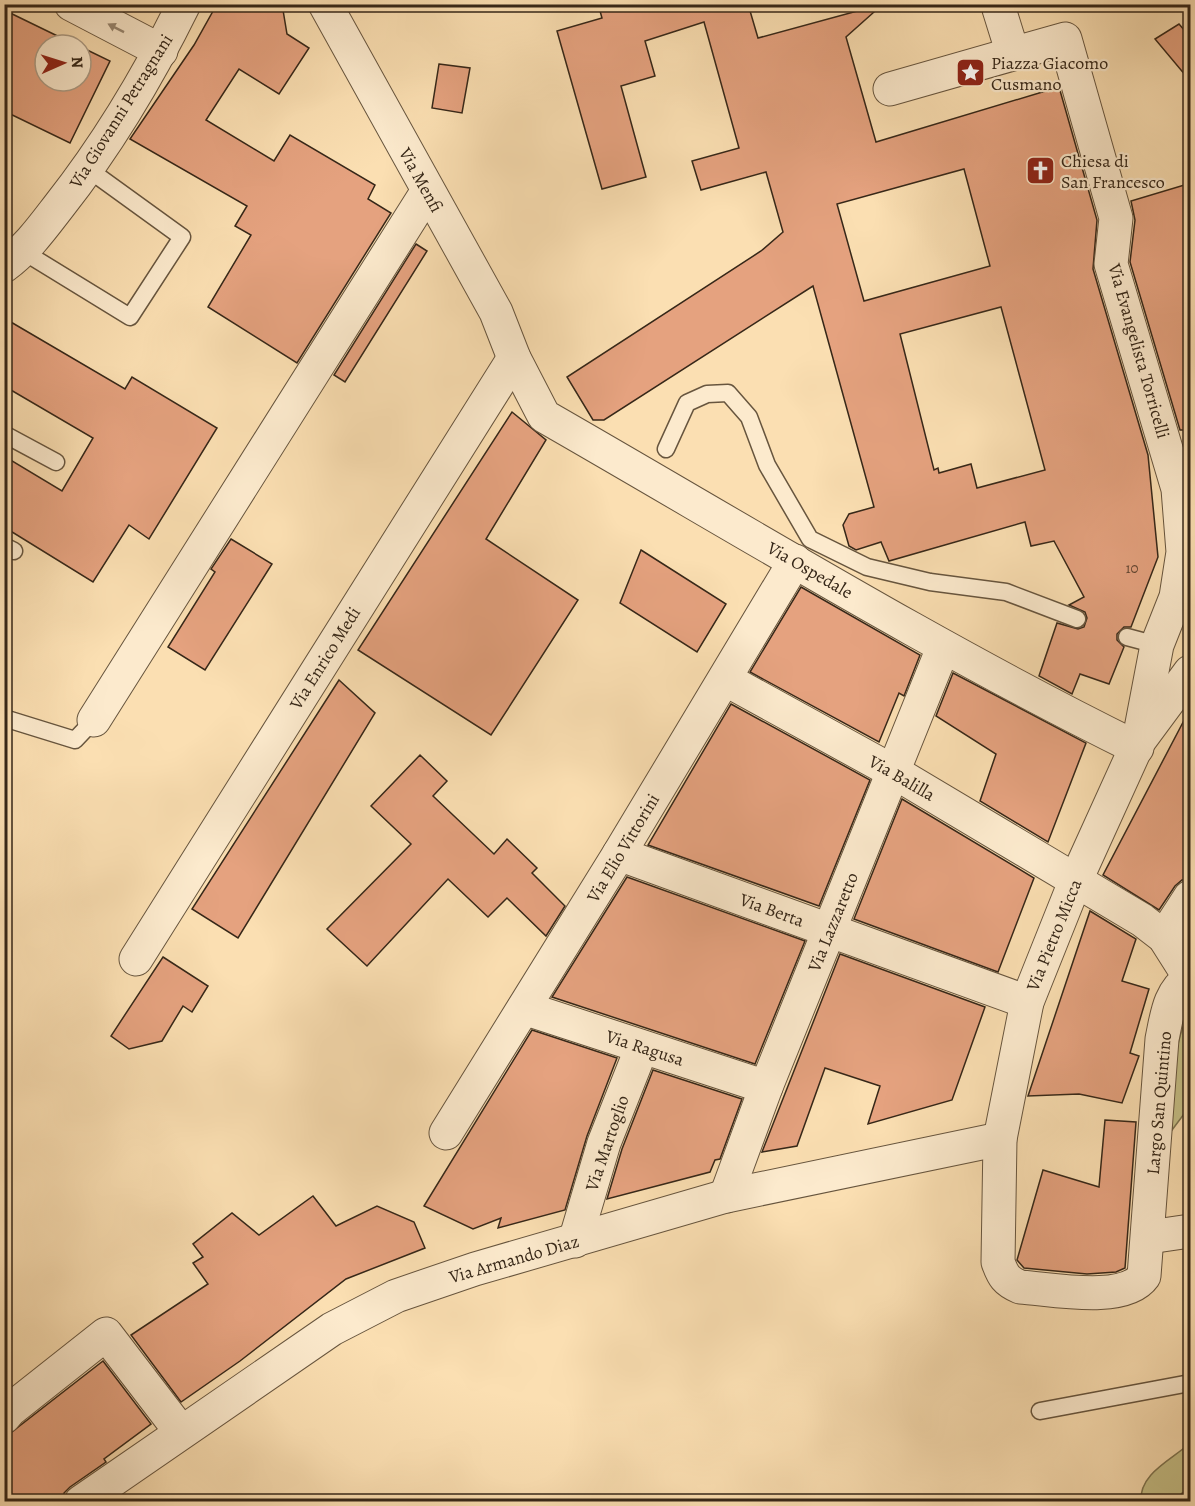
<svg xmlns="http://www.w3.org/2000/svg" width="1195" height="1506" viewBox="0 0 1195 1506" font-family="Alegreya,serif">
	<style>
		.green { fill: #c6c087; stroke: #7e7450; stroke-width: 1.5 }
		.building { fill: #e5a27f; stroke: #362718; stroke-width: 1.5; fill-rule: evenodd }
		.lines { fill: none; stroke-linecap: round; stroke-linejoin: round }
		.service-casing { stroke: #67553e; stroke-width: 19 }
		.minor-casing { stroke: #67553e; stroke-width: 35 }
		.service { stroke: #fceacd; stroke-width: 16 }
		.minor { stroke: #fceacd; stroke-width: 33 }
		.oneway { fill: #998872 }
		.labels { text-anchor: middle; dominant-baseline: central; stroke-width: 4.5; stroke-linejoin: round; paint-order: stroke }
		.number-label { font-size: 15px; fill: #624632 }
		.poi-label { font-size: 18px; fill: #362718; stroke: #fceacd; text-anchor: start }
		.street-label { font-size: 18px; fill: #362718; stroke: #fceacd }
	</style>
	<rect width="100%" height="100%" fill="#fbdfb2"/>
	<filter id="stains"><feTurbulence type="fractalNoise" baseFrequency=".00333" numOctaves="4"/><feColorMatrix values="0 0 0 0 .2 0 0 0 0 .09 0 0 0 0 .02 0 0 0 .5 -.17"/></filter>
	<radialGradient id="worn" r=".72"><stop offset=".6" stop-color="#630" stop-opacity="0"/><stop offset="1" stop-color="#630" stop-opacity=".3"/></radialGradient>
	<!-- green -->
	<g class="green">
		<path d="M1190 1015V1106L1172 1130C1171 1104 1173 1033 1190 1015Z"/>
		<path d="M1190 1402V1492L1182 1493 1176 1501H1141C1139 1474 1171 1460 1189 1444L1186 1409Z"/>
	</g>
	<!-- building -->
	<g class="building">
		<path d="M217 4H282L287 34 309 48 279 94 239 69 206 120 274 161 290 135 375 185 368 199 391 213 297 363 208 307 251 235 235 226 247 206 130 139 194 45Z"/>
		<path d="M598 4H748L758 38 883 4 846 37 876 142 1059 87 1097 220 1093 269 1148 455 1158 557 1131 627H1124L1117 634V640L1124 647 1109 684 1080 674 1072 694 1039 676 1057 623 1078 629 1084 627 1087 618 1085 612 1069 605 1084 597 1054 541 1031 546 1025 522 889 561 881 542 856 550 849 546 843 525 849 514 874 507 813 286 604 420H593L567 377 761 251 783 232 766 172 701 190 692 161 739 148 704 22 645 41 655 76 621 86 646 177 602 189 557 31 602 18ZM964 169 990 266 864 301 837 204ZM1001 307 1045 470 977 488 971 464 939 473 938 468 934 470 900 334Z"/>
		<path d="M4 10 76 45H45V81H81V47L110 61 70 143 4 111Z"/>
		<path d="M1179 24 1191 38V82L1155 39Z"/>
		<path d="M439 64 470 68 462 113 432 108Z"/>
		<path d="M1191 183V430H1180L1130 262 1135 220 1131 201Z"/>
		<path d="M416 244 427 251 345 382 334 375Z"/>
		<path d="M4 318 125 389 132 377 217 428 149 539 129 525 93 582 4 527V456L62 491 93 438 4 386Z"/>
		<path d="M512 412 546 440 486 539 578 600 491 735 358 650Z"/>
		<path d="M231 539 272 564 205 670 168 647 215 572 211 569Z"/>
		<path d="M641 550 726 604 697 652 620 603Z"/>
		<path d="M801 587 920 655 904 696 899 693 879 742 750 672Z"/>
		<path d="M953 673 1086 743 1048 842 980 801 996 754 936 716Z"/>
		<path d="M339 680 375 713 238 938 192 909Z"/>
		<path d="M731 704 870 780 819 906 648 845Z"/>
		<path d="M1191 707V878L1182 880 1175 886 1159 910 1103 875Z"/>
		<path d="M420 755 447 781 433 796 494 854 507 839 537 868 532 873 565 906 546 936 507 898 488 917 448 879 367 966 327 929 411 844 371 806Z"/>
		<path d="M902 799 1034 878 998 972 854 919Z"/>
		<path d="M627 877 805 941 755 1064 552 997Z"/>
		<path d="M1090 911 1136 939 1122 981 1149 989 1130 1053 1139 1056 1122 1103 1079 1094 1028 1096Z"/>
		<path d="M840 954 985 1007 952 1100 868 1124 880 1086 825 1068 797 1146 762 1152Z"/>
		<path d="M163 957 208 986 192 1012 183 1006 162 1041 129 1049 111 1036Z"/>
		<path d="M532 1030 617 1058 587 1136 565 1210 498 1228 501 1218 473 1229 424 1206Z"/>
		<path d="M653 1070 742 1099 720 1159 715 1160 710 1172 607 1199 622 1149Z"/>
		<path d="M1105 1120 1136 1122 1125 1268 1116 1272 1087 1274 1024 1268 1017 1260 1043 1170 1099 1187Z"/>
		<path d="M313 1196 336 1226 377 1206 414 1222 425 1248 346 1279 240 1361 181 1402 131 1335 208 1284 193 1263 203 1257 193 1244 232 1213 259 1235Z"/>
		<path d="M103 1361 151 1424 104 1459 106 1462 70 1487 64 1493 63 1502H23L4 1488V1446L8 1435Z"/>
	</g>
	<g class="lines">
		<defs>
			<g id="service">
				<path d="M24 252 130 317 182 237 88 169"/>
				<path d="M4 434 56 462"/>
				<path d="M666 449 687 403 707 394 728 393 749 417 767 465 810 539 867 567 930 582 1006 592 1077 619"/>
				<path d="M4 546 14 551"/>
				<path d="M1127 637 1157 645"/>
				<path d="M4 718 75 740 94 720"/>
				<path d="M1040 1411 1190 1383"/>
			</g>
			<g id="minor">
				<path d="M71 4 161 51"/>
				<path d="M325 4 496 312 514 358 544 416C741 529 934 648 1137 748"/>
				<path d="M999 9 1013 54"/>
				<path d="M890 89 1065 39 1116 218 1111 264 1178 489 1183 552 1176 597 1157 645 1140 734"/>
				<path d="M4 266C27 249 42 228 59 206 108 144 149 75 184 4"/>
				<path d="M1190 672 1139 741 1075 882 1027 1002 1000 1139 998 1262C1003 1276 1006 1281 1020 1287 1052 1289 1124 1304 1144 1276L1162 1039C1167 1015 1169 992 1190 978"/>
				<path d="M725 679 894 772 1142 920 1164 937 1190 978"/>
				<path d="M94 720 427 192"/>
				<path d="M619 854 1027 1002"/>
				<path d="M1164 937 1190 897"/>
				<path d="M136 959 514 358"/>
				<path d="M524 1008 766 1087"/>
				<path d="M446 1133 619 854 795 561"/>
				<path d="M726 1196 766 1087 943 648"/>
				<path d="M1149 1237 1190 1231"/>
				<path d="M575 1241 604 1143 642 1047"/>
				<path d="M4 1417 10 1410 106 1334 181 1432"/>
				<path d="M81 1502 332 1329 396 1296 475 1269 726 1196 1000 1139"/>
			</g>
		</defs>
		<!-- service casing -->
		<use href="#service" class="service-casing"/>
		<!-- minor casing -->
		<use href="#minor" class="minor-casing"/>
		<!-- service -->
		<use href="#service" class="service"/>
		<!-- minor -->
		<use href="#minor" class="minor"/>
	</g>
	<!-- one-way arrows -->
	<defs><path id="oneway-solid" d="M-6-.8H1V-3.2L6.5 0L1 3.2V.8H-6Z" transform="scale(1.5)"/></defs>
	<use class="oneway" href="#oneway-solid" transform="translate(116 28) rotate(-153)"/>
	<!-- icons -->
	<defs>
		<symbol id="sight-square" viewBox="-11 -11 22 22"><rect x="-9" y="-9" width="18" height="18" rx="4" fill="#8f2418" stroke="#fceacd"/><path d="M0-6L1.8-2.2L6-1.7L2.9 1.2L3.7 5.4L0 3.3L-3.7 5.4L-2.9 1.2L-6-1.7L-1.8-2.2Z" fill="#fff"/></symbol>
		<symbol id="church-square" viewBox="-11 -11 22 22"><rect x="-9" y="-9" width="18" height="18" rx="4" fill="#8f2418" stroke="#fceacd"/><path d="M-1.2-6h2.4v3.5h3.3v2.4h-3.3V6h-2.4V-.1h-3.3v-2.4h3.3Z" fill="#fff"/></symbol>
	</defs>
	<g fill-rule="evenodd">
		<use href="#sight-square" x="954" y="56" width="33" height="33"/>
		<use href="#church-square" x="1024" y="154" width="33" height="33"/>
	</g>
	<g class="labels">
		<!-- number labels -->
		<g class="number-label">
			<text x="1132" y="568">10</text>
		</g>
		<!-- poi labels -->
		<g class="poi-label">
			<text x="991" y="63">Piazza Giacomo<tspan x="991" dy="21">Cusmano</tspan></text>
			<text x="1061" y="161">Chiesa di<tspan x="1061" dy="21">San Francesco</tspan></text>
		</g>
		<!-- street labels -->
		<g class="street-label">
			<text transform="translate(121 111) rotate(-58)">Via Giovanni Petragnani</text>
			<text transform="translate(421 180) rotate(61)">Via Menfi</text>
			<text transform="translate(1139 351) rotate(74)">Via Evangelista Torricelli</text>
			<text transform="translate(810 570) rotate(30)">Via Ospedale</text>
			<text transform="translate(325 658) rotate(-58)">Via Enrico Medi</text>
			<text transform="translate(902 778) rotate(30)">Via Balilla</text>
			<text transform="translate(623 848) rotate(-59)">Via Elio Vittorini</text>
			<text transform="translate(772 910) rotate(20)">Via Berta</text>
			<text transform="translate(833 922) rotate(-68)">Via Lazzaretto</text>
			<text transform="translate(1054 935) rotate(-68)">Via Pietro Micca</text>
			<text transform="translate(645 1048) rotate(18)">Via Ragusa</text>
			<text transform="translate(1159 1103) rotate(-85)">Largo San Quintino</text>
			<text transform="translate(607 1143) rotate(-71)">Via Martoglio</text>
			<text transform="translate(514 1259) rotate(-16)">Via Armando Diaz</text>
		</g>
	</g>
	<!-- margin -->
	<rect width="1195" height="1506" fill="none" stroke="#fbdfb2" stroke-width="24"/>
	<rect x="6" y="6" width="1183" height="1494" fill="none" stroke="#362718" stroke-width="3"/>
	<rect x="12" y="12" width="1171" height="1482" fill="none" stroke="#362718" stroke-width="1.5"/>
	<!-- north arrow -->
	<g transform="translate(63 63) rotate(87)"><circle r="28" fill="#fceacd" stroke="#ad9c85" stroke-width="1.5"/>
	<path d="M0-4.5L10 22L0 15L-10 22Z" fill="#8f2418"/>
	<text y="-9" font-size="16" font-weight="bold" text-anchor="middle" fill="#362718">N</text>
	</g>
	<rect width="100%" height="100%" filter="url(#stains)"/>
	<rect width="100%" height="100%" fill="url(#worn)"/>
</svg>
